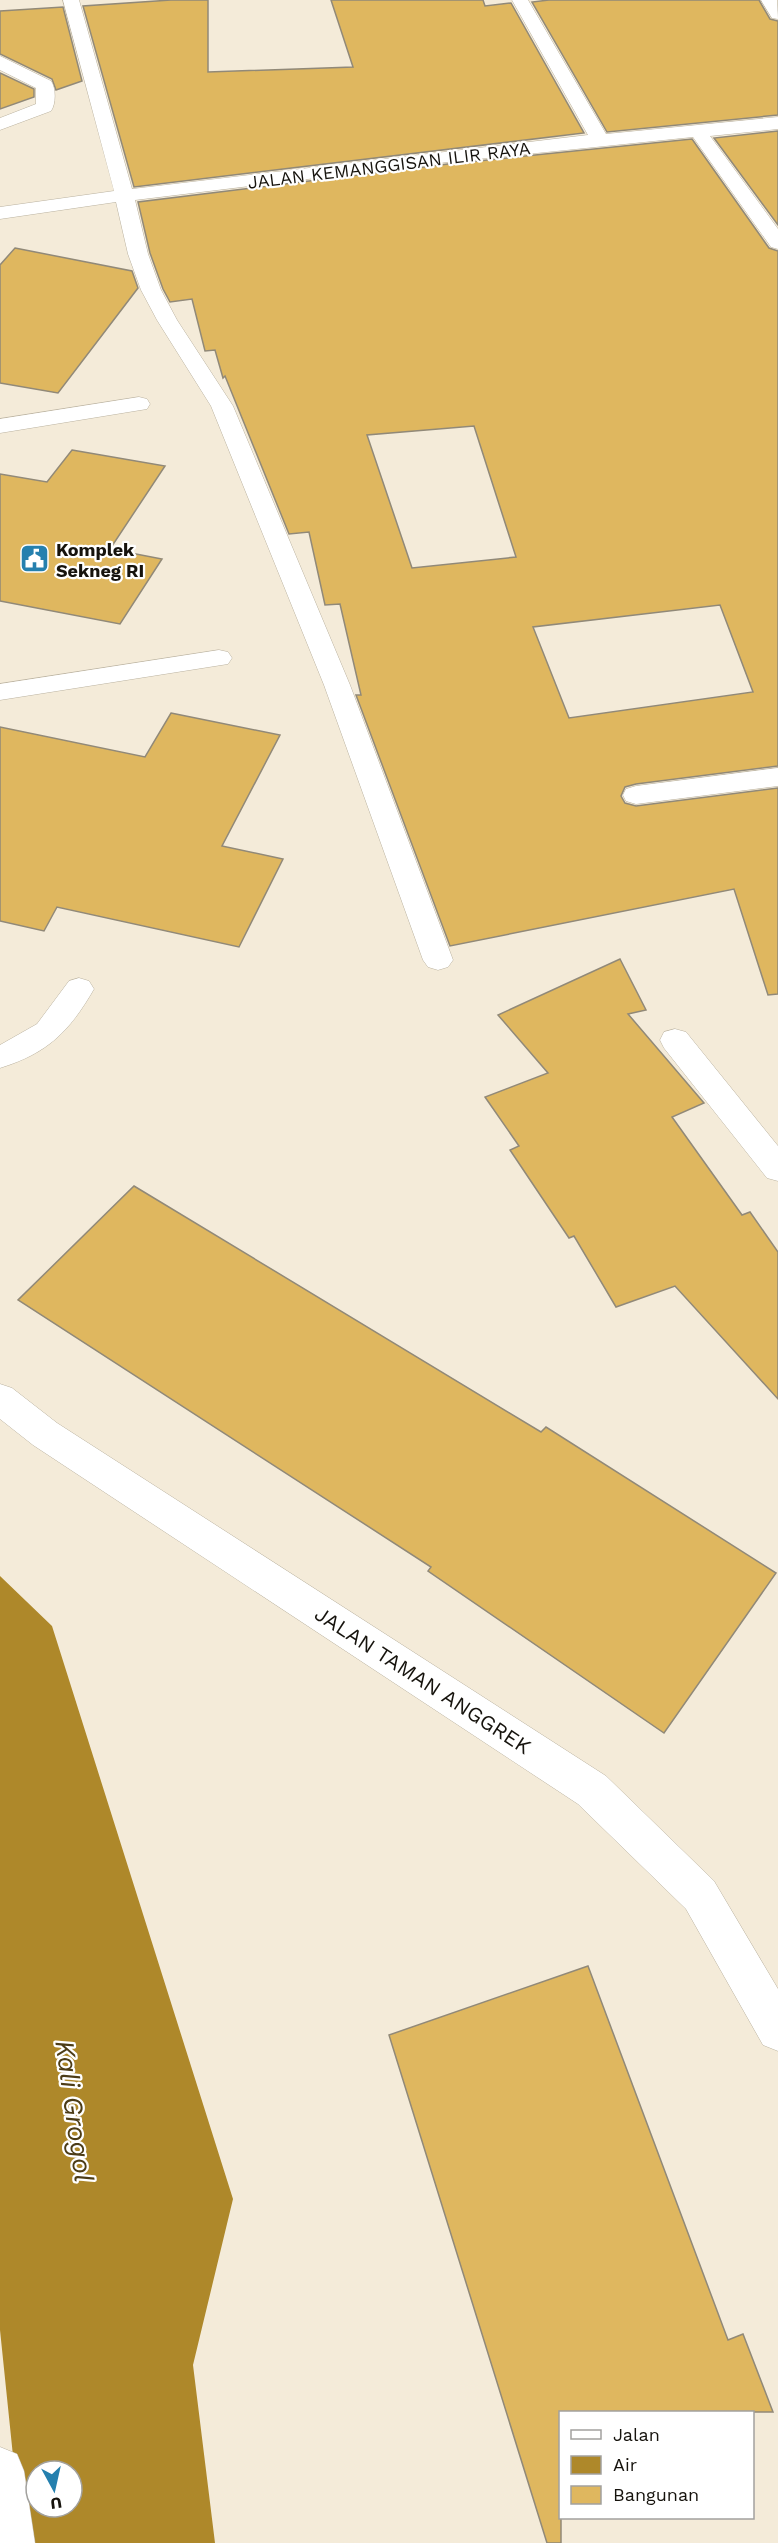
<svg xmlns="http://www.w3.org/2000/svg" width="778" height="2543" viewBox="0 0 778 2543" font-family="'Work Sans',sans-serif">
	<style>
		.water { fill: #ae882a; fill-rule: evenodd }
		.building { fill: #dfb75f; stroke: #918978; stroke-width: 1.5; fill-rule: evenodd }
		.lines { fill: none; stroke-linecap: round; stroke-linejoin: round }
		.minor-casing { stroke: #bab2a0; stroke-width: 1 }
		.minor { fill: #fff; fill-rule: evenodd }
		.labels { text-anchor: middle; dominant-baseline: central; stroke-width: 4.5; stroke-linejoin: round; paint-order: stroke }
		.far-street-label { font-size: 18px; fill: #16130d; stroke: #fff }
		.far-poi-label { font-size: 18px; font-weight: bold; fill: #16130d; stroke: #fff; text-anchor: start }
		.street-label { font-size: 21px; fill: #16130d; stroke: #fff }
		.near-water-label { font-size: 27px; font-style: italic; fill: #4c3c16; stroke: #fff }
	</style>
	<rect width="100%" height="100%" fill="#f4ebd9"/>
	<!-- water -->
	<path class="water" d="M0 1576 52 1626 233 2199 193 2365 215 2543H22L0 2330ZM36 2471H72V2507H36Z"/>
	<!-- building -->
	<g class="building">
		<path d="M171 0H208V72L353 67 331 0H483L485 6 511 3 584 133 134 187 83 6Z"/>
		<path d="M549 0H759L770 19 778 21V115L607 132 532 2Z"/>
		<path d="M63 7 82 81 56 90 52 79 0 54V11Z"/>
		<path d="M0 73 34 89V97L0 109Z"/>
		<path d="M778 131V225L714 138Z"/>
		<path d="M692 139 769 248 778 251V766L636 784 625 787 621 796 625 803 636 806 778 788V994L768 995 734 889 450 946 356 695H361L340 604 325 605 309 532 289 534 225 376 223 378 215 350 205 351 192 299 170 302 163 289 150 253 138 202 448 164ZM474 426 516 557 412 568 367 435ZM720 605 753 692 569 718 533 627Z"/>
		<path d="M15 248 132 271 138 288 58 393 0 383V265Z"/>
		<path d="M72 450 165 466 110 549 162 559 120 624 0 601V474L47 482Z"/>
		<path d="M171 713 280 735 222 846 283 859 239 947 57 907 44 931 0 921V727L145 757Z"/>
		<path d="M620 959 646 1010 628 1014 704 1103 672 1117 742 1215 750 1212 778 1252V1399L675 1286 616 1307 574 1236 569 1238 510 1150 519 1146 485 1097 548 1073 498 1015Z"/>
		<path d="M134 1186 541 1432 546 1427 776 1573 664 1733 428 1571 431 1567 18 1300Z"/>
		<path d="M588 1966 728 2340 743 2334 773 2412H561V2543H547L389 2035Z"/>
	</g>
	<g class="lines">
		<defs>
			<g id="minor">
				<path d="M63 0H79L132 189 588 135 512 0H528L606 134 778 117V129L710 136 778 229V249L771 247 693 137 448 162 135 200 148 254 161 290 177 320 233 406 350 685 453 960 448 967 438 970 428 967 423 960 324 685 211 406 157 320 141 290 128 254 116 202 0 219V207L114 191Z"/>
				<path d="M761 0H777L778 19 772 18Z"/>
				<path d="M0 56 51 81C56 88 56 104 51 111L0 130V118L36 104V88L0 70Z"/>
				<path d="M139 397 147 399 150 404 147 409 0 433V419Z"/>
				<path d="M219 650 228 652 232 658 228 664 0 700V684Z"/>
				<path d="M778 768V786L636 804 626 801 623 795 626 789 636 786Z"/>
				<path d="M79 978 89 981 94 989C69 1032 48 1053 0 1068V1045L37 1024 69 981Z"/>
				<path d="M675 1029 686 1032 778 1146V1181L767 1178 664 1048 660 1040 664 1032Z"/>
				<path d="M0 1384 12 1388 57 1423 606 1776 714 1881 778 1989V2051L763 2045 686 1909 578 1804 33 1445 0 1419Z"/>
				<path d="M0 2447 17 2454 24 2471 35 2543H0Z"/>
			</g>
		</defs>
		<!-- minor casing -->
		<use href="#minor" class="minor-casing"/>
		<!-- minor -->
		<use href="#minor" class="minor"/>
	</g>
	<!-- icons -->
	<defs>
		<symbol id="civic-square" viewBox="-11 -11 22 22"><rect x="-9" y="-9" width="18" height="18" rx="4" fill="#2580ae" stroke="#fff"/><path d="M-.6-6.5H3V-4.5H.6V-3L4-1V1h2V6H-6V1h2V-1L-.6-3ZM-1.2 2.5V6h2.4V2.5Z" fill="#fff"/></symbol>
	</defs>
	<g fill-rule="evenodd">
		<use href="#civic-square" x="18" y="542" width="33" height="33"/>
	</g>
	<g class="labels">
		<!-- far-street labels -->
		<g class="far-street-label">
			<text transform="translate(389 165) rotate(-7)">JALAN KEMANGGISAN ILIR RAYA</text>
		</g>
		<!-- far-poi labels -->
		<g class="far-poi-label">
			<text x="56" y="549">Komplek<tspan x="56" dy="21">Sekneg RI</tspan></text>
		</g>
		<!-- street labels -->
		<g class="street-label">
			<text transform="translate(423 1680) rotate(33)">JALAN TAMAN ANGGREK</text>
		</g>
		<!-- near-water labels -->
		<g class="near-water-label">
			<text transform="translate(74 2111) rotate(82)">Kali Grogol</text>
		</g>
	</g>
	<!-- legend -->
	<rect x="559" y="2411" width="195" height="108" fill="#ffffff" stroke="#a2a19e" stroke-width="1.5"/>
	<rect x="571" y="2430" width="30" height="9" fill="#ffffff" stroke="#a2a19e" stroke-width="1.5"/>
	<text x="613" y="2441" font-size="18" fill="#16130d">Jalan</text>
	<rect x="571" y="2456" width="30" height="18" fill="#ae882a" stroke="#a2a19e" stroke-width="1.5"/>
	<text x="613" y="2471" font-size="18" fill="#16130d">Air</text>
	<rect x="571" y="2486" width="30" height="18" fill="#dfb75f" stroke="#a2a19e" stroke-width="1.5"/>
	<text x="613" y="2501" font-size="18" fill="#16130d">Bangunan</text>
	<!-- north arrow -->
	<g transform="translate(54 2489) rotate(172)"><circle r="28" fill="#ffffff" stroke="#a2a19e" stroke-width="1.5"/>
	<path d="M0-4.5L10 22L0 15L-10 22Z" fill="#2580ae"/>
	<text y="-9" font-size="16" font-weight="bold" text-anchor="middle" fill="#16130d">U</text>
	</g>
</svg>
